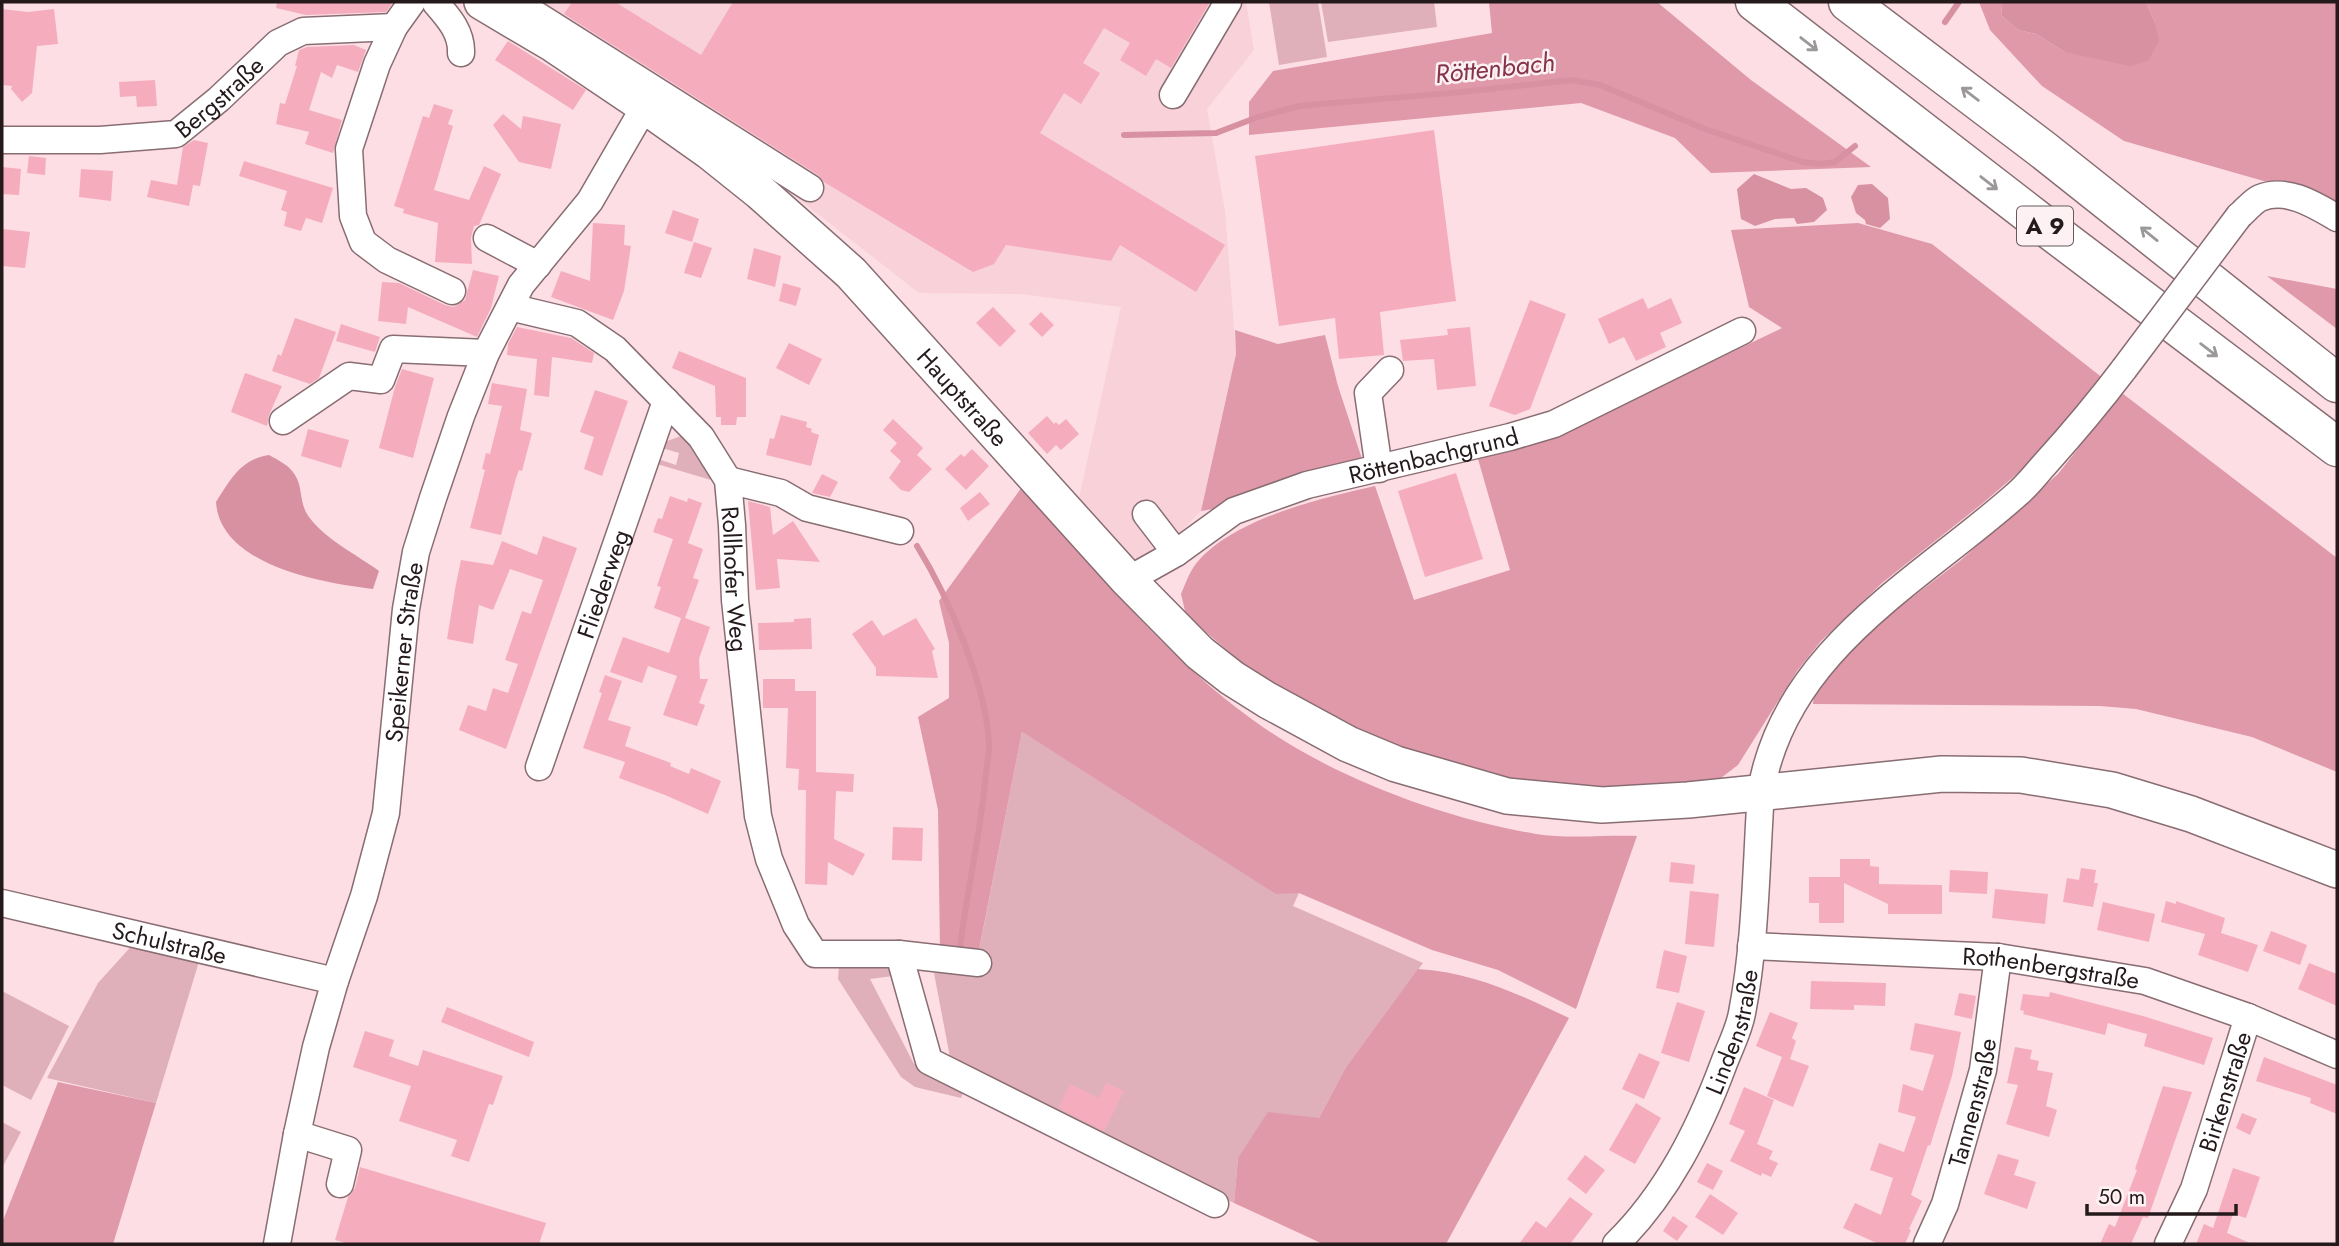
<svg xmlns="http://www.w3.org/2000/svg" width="2339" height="1246" viewBox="0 0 2339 1246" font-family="Jost,sans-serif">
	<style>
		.built { fill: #f8d1d9 }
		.green { fill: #e0b0ba }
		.forest { fill: #df99a9 }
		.water { fill: #d791a1 }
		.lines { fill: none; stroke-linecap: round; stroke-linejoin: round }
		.stream { stroke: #d791a1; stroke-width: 6 }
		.building { fill: #f5adbd }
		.minor-casing { stroke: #886d73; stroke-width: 29 }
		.major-casing { stroke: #886d73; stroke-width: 38 }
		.highway-casing { stroke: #886d73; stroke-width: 41 }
		.minor { stroke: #fff; stroke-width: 26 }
		.major { stroke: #fff; stroke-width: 35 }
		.highway { stroke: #fff; stroke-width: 38 }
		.minor-bridge-casing { stroke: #886d73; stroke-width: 29; stroke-linecap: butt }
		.minor-bridge { stroke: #fff; stroke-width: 26 }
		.oneway { stroke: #9c9898 }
		.labels { text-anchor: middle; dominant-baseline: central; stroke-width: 5; stroke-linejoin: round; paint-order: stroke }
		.shield { fill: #fdf1f3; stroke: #655a5c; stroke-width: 2 }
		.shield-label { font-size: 23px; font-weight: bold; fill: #24191b }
		.street-label { font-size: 24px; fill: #24191b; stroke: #fdf1f3 }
		.water-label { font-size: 26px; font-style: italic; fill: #85324b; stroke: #fdf1f3 }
	</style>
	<rect width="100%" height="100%" fill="#fddee4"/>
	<!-- built -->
	<path class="built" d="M512 2H1246L1254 50 1207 109 1225 211 1236 354 1201 511 1166 547 1133 567 1078 503 1121 307 1020 294 919 293 746 158Z"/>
	<!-- green -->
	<g class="green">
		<path d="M1269 2H1318L1327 57 1279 65Z"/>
		<path d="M1321 2H1434L1437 27 1328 42Z"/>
		<path d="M681 436 697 448 711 480 657 464 658 459 676 465 679 453 662 448 667 441Z"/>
		<path d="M1022 732 1276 893H1299L1293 906 1423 963 1346 1067 1319 1118 1238 1158 1234 1203 952 1068 934 973 975 971Z"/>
		<path d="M136 941 201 955 156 1103 47 1078 98 983Z"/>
		<path d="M890 963 893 976 870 979 914 1064 928 1066 965 1087 961 1098 915 1087 901 1077 838 979 839 967Z"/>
		<path d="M2 991 69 1026 31 1100 2 1085Z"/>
		<path d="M2 1122 21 1132 2 1168Z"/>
	</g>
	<!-- forest -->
	<g class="forest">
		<path d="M1489 2H1657L1751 80 1871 167 1711 173 1675 138 1581 103 1249 135V102L1273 71 1492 33Z"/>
		<path d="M1979 2H2001L2002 16 2018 30 2036 34 2065 52 2155 23 2146 2H2337V202L2124 141 2042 86 1990 30Z"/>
		<path d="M1858 223 1932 244 2104 379 2046 449 1983 503 1882 583 1821 641 1797 671 1738 765 1717 781 1597 789 1534 783 1473 770 1395 745 1336 721 1285 692 1242 663 1186 615 1181 594C1185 585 1189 573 1195 565 1231 519 1321 498 1375 486L1414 600 1510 570 1478 459 1553 438 1782 328 1749 307 1731 230Z"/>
		<path d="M2267 276 2337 289V329Z"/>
		<path d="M1235 330 1278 344 1325 335 1338 386 1363 462 1291 476 1225 507 1201 511 1236 354Z"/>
		<path d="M2122 393 2337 558V772L2252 737 2136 709 2100 706 1813 704 1814 691 1859 638 1961 560 2058 474Z"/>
		<path d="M1022 487C1095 568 1164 656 1253 720 1331 777 1442 818 1536 834 1566 839 1606 835 1637 836L1576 1009 1498 970 1432 950 1299 893 1276 894 1022 732 978 955 940 952 938 810 918 717 949 698V643L939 601Z"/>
		<path d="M1418 969C1472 972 1521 995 1569 1018L1446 1244H1323L1234 1203 1238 1158 1268 1112 1319 1118 1346 1067Z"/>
		<path d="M58 1082 156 1103 113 1244H2V1223Z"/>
	</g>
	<!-- water -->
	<g class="water">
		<path d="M2001 2H2146L2155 23 2159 41 2148 61 2130 66 2065 52 2036 34 2018 30 2002 16Z"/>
		<path d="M1754 174 1791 189 1806 188 1823 198 1827 210 1814 222 1797 224 1794 218 1775 219 1755 226 1741 219 1737 189Z"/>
		<path d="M1872 184 1888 198 1890 219 1880 228 1866 224 1865 220 1856 213 1851 197 1858 185Z"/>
		<path d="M269 455C278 460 289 465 295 475 303 487 299 504 309 517 326 540 356 554 379 571L373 589C324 583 220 566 216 502 230 480 241 459 269 455Z"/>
	</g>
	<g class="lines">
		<!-- stream -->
		<g class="stream">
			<path d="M1945 22 1959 2"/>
			<path d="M1124 135 1216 133 1258 117 1299 106 1462 92 1571 80 1600 85 1705 129 1803 162 1821 164 1835 162 1855 146"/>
			<path d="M917 546C948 596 987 686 989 745 989 757 986 770 985 782 980 837 967 891 960 946"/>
		</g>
	</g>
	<!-- building -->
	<g class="building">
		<path d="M277 2H393L386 12 306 15 276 8Z"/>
		<path d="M572 2H615L701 55 733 2H1210L1171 68 1156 59 1146 76 1120 60 1130 43 1104 28 1083 63 1100 73 1081 104 1064 93 1040 133 1225 245 1196 292 1120 245 1111 261 1006 245 994 264 973 272 824 182 818 175 564 14Z"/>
		<path d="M2 9 28 12 54 9 58 44 37 46 32 93 22 102 11 89 12 86 2 85Z"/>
		<path d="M508 41 586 90 573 110 495 60Z"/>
		<path d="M354 45 366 50 358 72 337 65 332 78 321 72 309 110 342 120 333 153 305 144 309 132 276 124 280 103 285 104 297 66H295L299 50 307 47Z"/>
		<path d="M155 80 157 106 137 107 136 96 120 97 119 82Z"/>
		<path d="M434 104 453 110 448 124 453 126 434 190 469 200 484 166 501 174 479 225 474 226 471 238 472 264 435 262 438 223 403 213 404 209 394 206 423 116 429 118Z"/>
		<path d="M503 114 521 129 523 116 561 124 551 169 519 162 493 125Z"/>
		<path d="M1434 130 1456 301 1380 312 1384 355 1339 359 1335 318 1279 326 1255 156Z"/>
		<path d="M194 140 208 143 200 186 193 185 189 206 147 197 151 180 177 185 183 147Z"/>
		<path d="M29 156 46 158 45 175 27 173Z"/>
		<path d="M244 161 333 188 322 223 306 218 301 231 284 226 287 212 281 210 287 191 239 176Z"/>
		<path d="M2 167 21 169 19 195 2 194Z"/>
		<path d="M81 169 113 171 111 201 79 197Z"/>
		<path d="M673 210 699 219 692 242 665 233Z"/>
		<path d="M593 223 625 225 624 245 631 246 624 291 613 320 551 297 561 271 590 281Z"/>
		<path d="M2 229 30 232 25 268 2 266Z"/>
		<path d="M694 242 712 248 701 278 684 273Z"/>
		<path d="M754 248 781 256 775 287 747 279Z"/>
		<path d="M473 270 499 276 491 308 477 337 408 307 406 324 378 321 382 282 399 283 445 305 454 307 465 300Z"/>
		<path d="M783 283 801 288 796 306 779 301Z"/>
		<path d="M1643 298 1648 309 1671 298 1682 323 1660 333 1666 347 1636 361 1624 337 1609 344 1598 319Z"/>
		<path d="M1530 300 1566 314 1530 409 1515 415 1489 406Z"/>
		<path d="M993 307 1016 331 1000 347 976 323Z"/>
		<path d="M1041 312 1054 325 1042 337 1029 324Z"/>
		<path d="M295 318 336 332 319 378 310 384 272 371 278 354 281 356Z"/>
		<path d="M341 324 380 337 375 352 336 341Z"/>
		<path d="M517 327 571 338 594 353 592 363 552 357 549 397 534 395 537 359 507 355 508 344Z"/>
		<path d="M1470 327 1476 386 1437 390 1434 359 1403 361 1400 340 1448 335 1447 329Z"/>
		<path d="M789 343 822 359 809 385 776 368Z"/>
		<path d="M679 351 746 378V417H737L736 425H721V417H716L715 386 672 368Z"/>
		<path d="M402 369 434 378 413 458 379 448 395 387Z"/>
		<path d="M245 373 282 386 269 415 267 426 231 412Z"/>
		<path d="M492 383 527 389 520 430 532 433 522 471 519 470 516 478 501 535 470 528 485 470 482 469 486 453 490 454 502 406 488 404Z"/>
		<path d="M595 390 628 401 602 476 584 469 594 437 580 432Z"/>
		<path d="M781 415 807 422 806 427 812 429 811 432 819 435 811 466 766 455 770 438 774 439Z"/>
		<path d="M1047 416 1054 424 1056 422 1059 425 1066 419 1079 434 1061 450 1056 445 1047 454 1028 433Z"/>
		<path d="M893 419 923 448 917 455 932 469 909 492 901 490 889 478 901 461 890 451 897 443 883 430Z"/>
		<path d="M308 429 349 440 341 468 301 456Z"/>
		<path d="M972 449 989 466 966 490 945 469 961 454 964 457Z"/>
		<path d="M1456 473 1483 559 1425 577 1398 491Z"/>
		<path d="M822 474 838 482 830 497 812 493Z"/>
		<path d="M980 492 990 504 968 521 960 508Z"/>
		<path d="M670 496 687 502 688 498 702 503 688 543 703 549 693 578 699 580 685 618 710 627 699 659 700 679H708L699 703 705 705 697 726 663 715 677 676 648 666 642 683 610 672 623 637 669 653 681 618 654 608 661 587 657 586 673 539 653 532 658 518 662 519Z"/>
		<path d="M748 501 770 507 773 535 793 521 820 562 777 559 780 588 756 590Z"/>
		<path d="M543 536 577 548 506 749 459 730 468 705 486 711 493 688 508 693 518 664 505 660 522 611 531 614 543 580 510 569 493 610 479 605 473 644 447 639 456 584 461 560 493 565 502 541 537 555Z"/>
		<path d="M811 618 812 649 759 650 758 623 794 622V619Z"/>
		<path d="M916 618 935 649 932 651 938 678 876 676V668L852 634 872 620 883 636Z"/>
		<path d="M605 675 622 681 608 720 631 727 625 746 671 763 670 766 689 774 691 768 721 781 708 814 665 795 619 778 625 762 583 748 602 693 599 692Z"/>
		<path d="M763 679H795V691H816V772L854 774 853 792 836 791 834 839 865 854 853 876 828 862 827 885 805 884 806 790H798L799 769 786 768 788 708H763Z"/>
		<path d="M893 827 923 828 922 861 892 860Z"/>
		<path d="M1840 859H1870V866L1879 867V884L1942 885V914H1888V904L1844 883V923H1819V903H1809V877H1840Z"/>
		<path d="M1671 862 1695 865 1693 884 1669 882Z"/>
		<path d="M2081 868 2096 870 2094 883H2098L2093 907 2063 902 2067 878 2079 880Z"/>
		<path d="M1950 870 1988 872 1987 894 1949 892Z"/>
		<path d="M1995 889 2048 894 2045 924 1992 918Z"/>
		<path d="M1690 891 1719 894 1714 947 1685 944Z"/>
		<path d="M2166 901 2176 904V901L2225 918 2221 933 2258 945 2248 972 2198 955 2205 934 2161 922Z"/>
		<path d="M2103 902 2155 914 2149 942 2097 930Z"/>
		<path d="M2271 931 2307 945 2300 965 2263 951Z"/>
		<path d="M1664 950 1687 956 1679 993 1656 988Z"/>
		<path d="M2309 963 2337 974V1006L2298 989Z"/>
		<path d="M1811 981 1886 983 1885 1006 1854 1005V1010L1810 1009Z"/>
		<path d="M2050 992 2143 1016 2213 1038 2204 1065 2144 1046 2147 1034 2128 1029 2108 1023 2105 1035 2023 1014 2024 1011 2020 1010 2023 994 2049 997Z"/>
		<path d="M1959 993 1976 996 1972 1019 1954 1015Z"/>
		<path d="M1677 1002 1705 1011 1689 1062 1661 1053Z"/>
		<path d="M447 1007 534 1042 529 1057 441 1022Z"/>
		<path d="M1770 1012 1798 1023 1792 1038 1796 1041 1790 1059 1809 1066 1793 1107 1767 1096 1782 1057 1756 1046Z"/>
		<path d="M1915 1023 1961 1032 1952 1076 1930 1146 1928 1145 1911 1195 1922 1201 1909 1229 1911 1230 1905 1244H1879L1843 1228 1855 1203 1881 1215 1893 1178 1870 1170 1879 1143 1904 1152 1916 1117 1898 1112 1903 1084 1923 1091 1934 1055 1910 1050Z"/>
		<path d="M365 1031 394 1040 389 1056 418 1066 423 1050 503 1076 493 1105 489 1104 469 1162 451 1156 457 1140 399 1121 411 1086 353 1067Z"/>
		<path d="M2015 1047 2032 1050 2030 1059 2039 1061 2037 1070 2053 1073 2046 1106 2057 1110 2049 1137 2006 1124 2018 1085 2007 1083Z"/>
		<path d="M1639 1053 1660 1062 1644 1099 1622 1089Z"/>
		<path d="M2264 1057 2337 1085V1114L2310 1103 2311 1098 2256 1081Z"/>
		<path d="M1106 1083 1124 1091 1104 1131 1058 1108 1070 1084 1099 1098Z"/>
		<path d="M2163 1086 2192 1092 2148 1218 2143 1217 2131 1244H2100L2109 1224 2115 1227 2137 1170 2135 1169Z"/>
		<path d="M1744 1087 1774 1100 1757 1144 1773 1151 1769 1159 1778 1163 1771 1177 1762 1173 1761 1176 1730 1161 1745 1131 1729 1124Z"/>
		<path d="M1636 1103 1661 1118 1635 1164 1609 1150Z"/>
		<path d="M2242 1113 2257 1119 2250 1135 2236 1128Z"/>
		<path d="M1998 1154 2019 1160 2014 1175 2036 1182 2027 1209 1984 1194Z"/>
		<path d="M1585 1155 1605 1170 1586 1194 1567 1179Z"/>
		<path d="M1707 1163 1723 1171 1713 1190 1697 1182Z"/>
		<path d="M360 1167 546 1223 539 1244H350L335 1240 348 1197 355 1188Z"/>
		<path d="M2233 1168 2260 1177 2246 1218 2233 1214 2227 1233 2252 1244H2196L2204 1224 2213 1228Z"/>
		<path d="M1710 1194 1738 1213 1723 1235 1695 1217Z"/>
		<path d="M1570 1197 1593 1214 1570 1244H1519L1536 1221 1546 1228Z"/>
		<path d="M1673 1216 1688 1226 1677 1241 1663 1231Z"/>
	</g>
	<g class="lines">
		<defs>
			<g id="minor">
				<path d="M412 2 394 27 377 64 349 149 353 216 363 242 387 260 452 291"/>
				<path d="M435 2C448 17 462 32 461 53"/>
				<path d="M516 2 810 188"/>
				<path d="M1173 95 1228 2"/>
				<path id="s1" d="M2 140H100L176 134 219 99 278 43 303 31 394 27"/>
				<path d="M2239 216C2245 211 2253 201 2260 198 2287 187 2315 205 2337 218"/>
				<path d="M487 238 538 265"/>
				<path id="s2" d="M510 307 577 323 615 349 701 437 728 480 732 525 735 600 758 816 769 859 796 925 815 954H899L978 963"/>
				<path d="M283 421 349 376 381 380 393 349 486 353"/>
				<path d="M1379 469 1368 393 1390 370"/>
				<path d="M728 480 781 493 807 508 900 531"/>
				<path d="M1146 514 1176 553"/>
				<path id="s3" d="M1128 580 1176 553 1234 511 1307 485 1510 437 1554 424 1742 331"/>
				<path id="s4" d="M539 767 666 401"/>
				<path id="s5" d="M2 903 335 981"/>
				<path id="s6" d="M1751 946 1998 957 2145 981 2248 1017 2337 1055"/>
				<path d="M899 954 929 1061 1215 1204"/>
				<path d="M297 1134 348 1150 340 1184"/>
				<path id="s7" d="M277 1244 297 1134 316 1047 335 981 364 896 386 813 406 609 416 552 433 498 461 416 486 353 521 285 590 201 645 106"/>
				<path id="s8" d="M1616 1244C1667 1194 1699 1130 1724 1063 1730 1047 1739 1030 1742 1013 1756 941 1756 865 1761 791 1785 650 1918 582 2016 495 2027 486 2036 474 2045 464 2073 433 2099 402 2124 369"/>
				<path id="s9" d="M1927 1244 1945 1204 1983 1070 1998 957"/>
				<path id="s10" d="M2168 1244 2194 1189 2248 1017"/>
			</g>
			<g id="major">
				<path id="s11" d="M482 2 553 44 645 106 710 152 760 192 851 273 1128 580 1200 653 1232 678 1267 700 1348 744 1396 764 1507 796 1602 805 1688 800 1942 774 2021 775 2112 790 2191 814 2337 870"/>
			</g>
			<g id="highway">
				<path d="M1755 2 2041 223 2337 447"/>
				<path d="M1848 2 2042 149 2337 383"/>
			</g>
		</defs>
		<!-- minor casing -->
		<use href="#minor" class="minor-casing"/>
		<!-- major casing -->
		<use href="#major" class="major-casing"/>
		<!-- highway casing -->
		<use href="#highway" class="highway-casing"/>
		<!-- minor -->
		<use href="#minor" class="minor"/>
		<!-- major -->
		<use href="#major" class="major"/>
		<!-- highway -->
		<use href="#highway" class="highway"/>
		<defs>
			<path id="minor-bridge" d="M2124 369 2239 216"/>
		</defs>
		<!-- minor-bridge casing -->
		<use href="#minor-bridge" class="minor-bridge-casing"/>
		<!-- minor-bridge -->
		<use href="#minor-bridge" class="minor-bridge"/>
	</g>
	<!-- one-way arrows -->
	<defs><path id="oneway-shaft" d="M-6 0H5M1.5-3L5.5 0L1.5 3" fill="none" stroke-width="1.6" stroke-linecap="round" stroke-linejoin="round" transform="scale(1.75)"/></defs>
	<g class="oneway">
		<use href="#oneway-shaft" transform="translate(1809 44) rotate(38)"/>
		<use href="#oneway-shaft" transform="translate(1970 94) rotate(-143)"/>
		<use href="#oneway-shaft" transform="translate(1989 183) rotate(38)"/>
		<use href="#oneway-shaft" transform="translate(2149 234) rotate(-141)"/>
		<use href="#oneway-shaft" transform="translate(2209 350) rotate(37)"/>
	</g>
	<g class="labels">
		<!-- shield labels -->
		<rect class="shield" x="2017" y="206.5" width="56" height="39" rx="5"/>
		<g class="shield-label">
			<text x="2045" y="226">A 9</text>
		</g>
		<!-- street labels -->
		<g class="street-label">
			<text stroke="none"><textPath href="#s1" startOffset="231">Bergstraße</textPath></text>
			<text stroke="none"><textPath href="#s11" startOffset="626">Hauptstraße</textPath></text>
			<text stroke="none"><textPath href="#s3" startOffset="334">Röttenbachgrund</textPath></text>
			<text stroke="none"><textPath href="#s2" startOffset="388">Rollhofer Weg</textPath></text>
			<text stroke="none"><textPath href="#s4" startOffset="194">Fliederweg</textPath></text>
			<text stroke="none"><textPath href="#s7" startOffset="607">Speikerner Straße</textPath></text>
			<text stroke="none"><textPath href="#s5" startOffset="172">Schulstraße</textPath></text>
			<text stroke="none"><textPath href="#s6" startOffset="301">Rothenbergstraße</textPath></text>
			<text stroke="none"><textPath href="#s8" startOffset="245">Lindenstraße</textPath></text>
			<text stroke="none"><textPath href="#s10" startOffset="163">Birkenstraße</textPath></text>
			<text stroke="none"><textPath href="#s9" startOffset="149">Tannenstraße</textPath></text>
		</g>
		<!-- water labels -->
		<g class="water-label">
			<text transform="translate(1495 68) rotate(-6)">Röttenbach</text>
		</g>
	</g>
	<!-- border -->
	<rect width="2339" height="1246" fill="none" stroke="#24191b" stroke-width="7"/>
	<!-- scale -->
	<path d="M2087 1204v10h149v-10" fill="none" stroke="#24191b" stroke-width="3.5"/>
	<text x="2098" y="1204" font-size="21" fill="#24191b" stroke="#fdf1f3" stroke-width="5" paint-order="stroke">50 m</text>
</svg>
